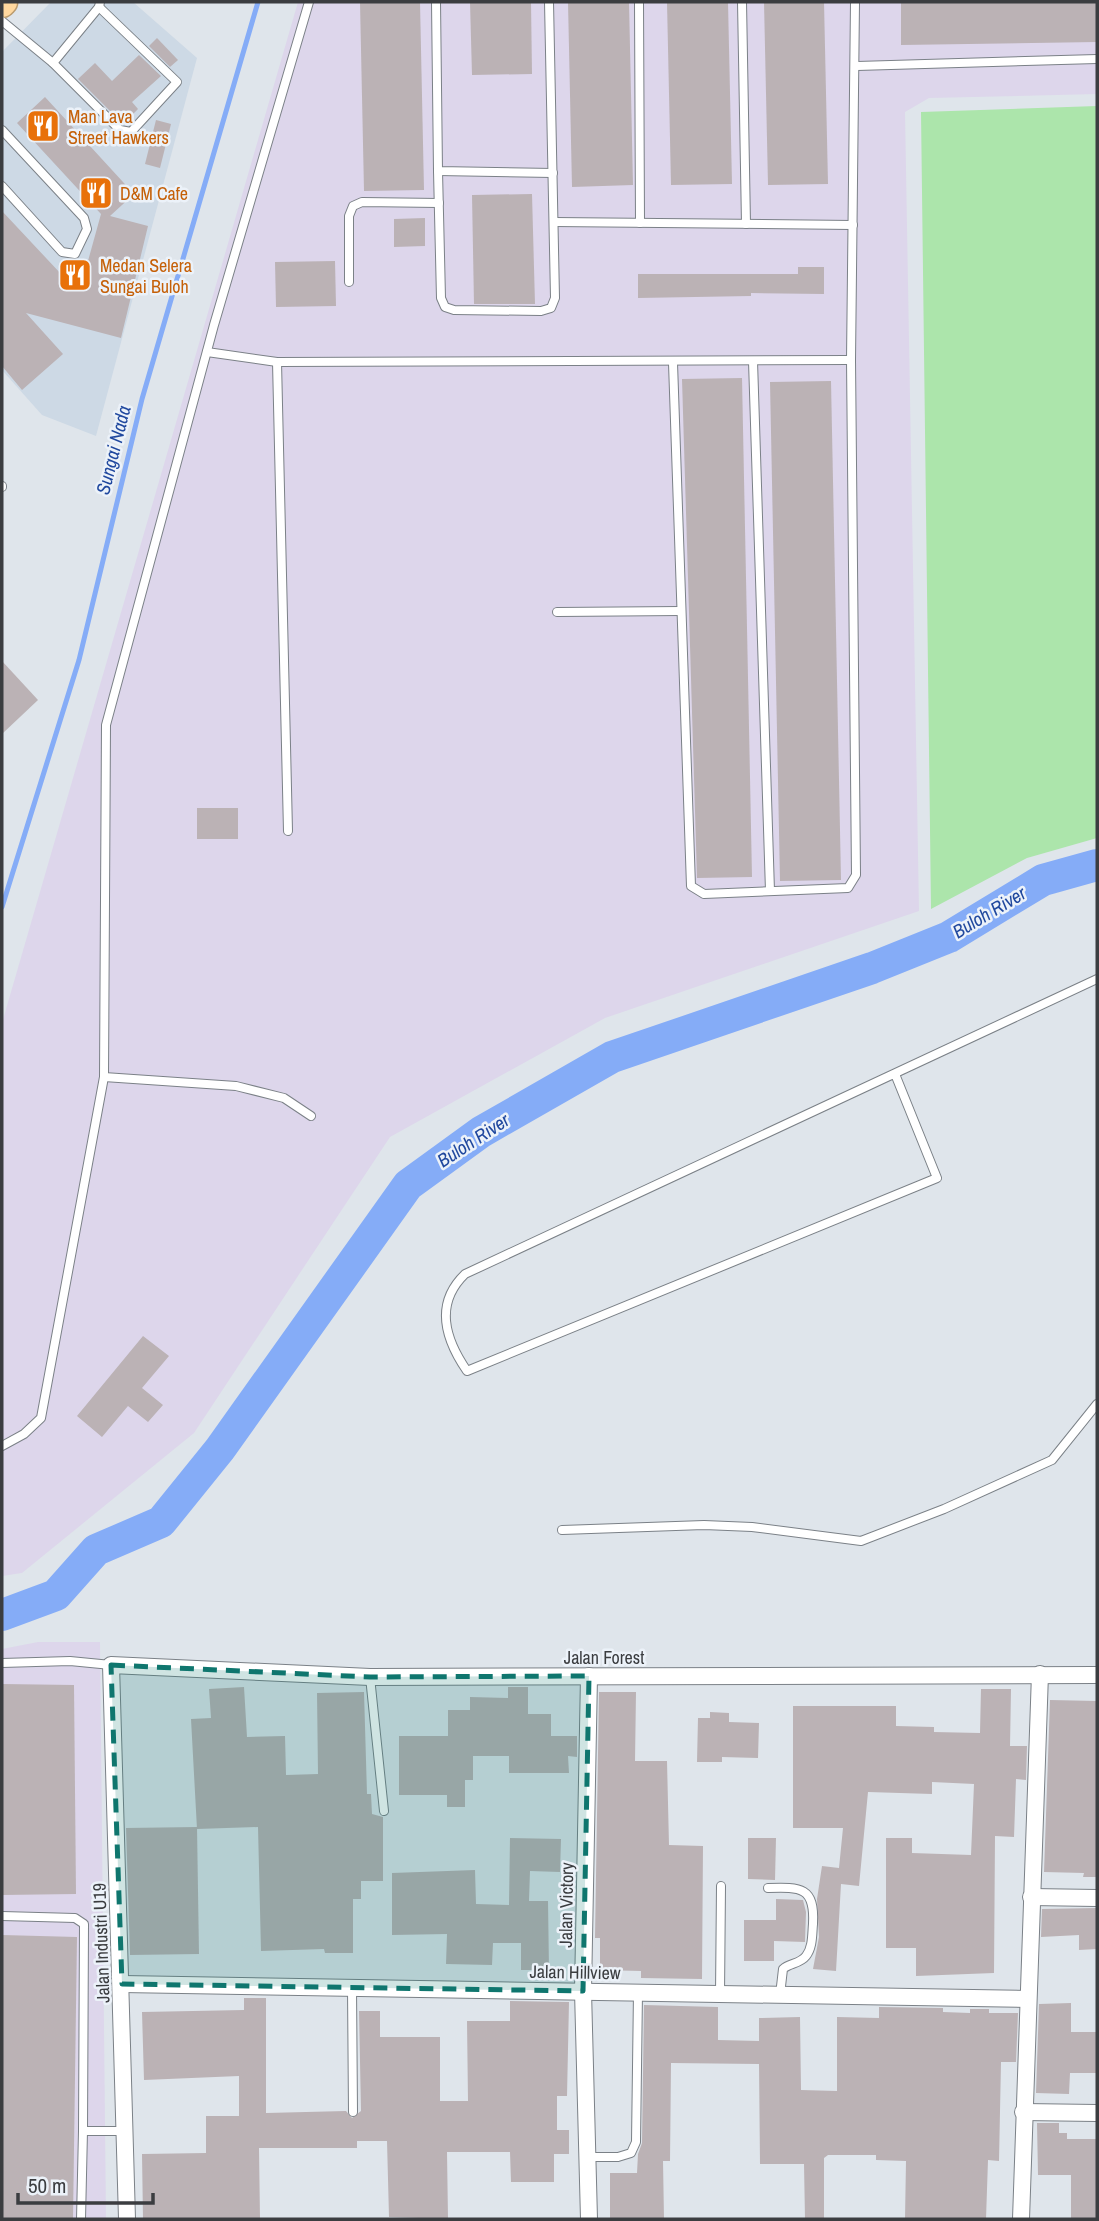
<svg xmlns="http://www.w3.org/2000/svg" width="1099" height="2221" viewBox="0 0 1099 2221" font-family="'Archivo Narrow',sans-serif">
	<style>
		.built { fill: #cdd9e5 }
		.industrial { fill: #ddd6eb }
		.green { fill: #ace5ab }
		.lines { fill: none; stroke-linecap: round; stroke-linejoin: round }
		.stream { stroke: #85acf7; stroke-width: 5 }
		.river { stroke: #85acf7; stroke-width: 32 }
		.building { fill: #bbb2b5 }
		.service-casing { stroke: #7b8187; stroke-width: 10 }
		.minor-casing { stroke: #7b8187; stroke-width: 18 }
		.trunk-casing { stroke: #ba9b6e; stroke-width: 29 }
		.service { stroke: #fff; stroke-width: 8 }
		.minor { stroke: #fff; stroke-width: 16 }
		.trunk { stroke: #ffd89f; stroke-width: 26 }
		.marked { fill: #0f766e; fill-opacity: 0.2; stroke: #0f766e; stroke-width: 5; stroke-dasharray: 14 9; stroke-linejoin: round }
		.labels { text-anchor: middle; dominant-baseline: central; stroke-width: 5; stroke-linejoin: round; paint-order: stroke }
		.food-label { font-size: 18px; fill: #c56008; stroke: #ecf2f9; text-anchor: start }
		.street-label { font-size: 18px; fill: #3b3d40; stroke: #ecf2f9 }
		.water-label { font-size: 19px; font-style: italic; fill: #20489e; stroke: #ecf2f9 }
	</style>
	<rect width="100%" height="100%" fill="#dfe5eb"/>
	<!-- built -->
	<path class="built" d="M51 2H133L197 58 96 436 42 415 2 370V52Z"/>
	<!-- industrial -->
	<g class="industrial">
		<path d="M298 2H1097V94L929 98 905 112 919 911 605 1018 390 1137 194 1433 22 1573 2 1576V1023Z"/>
		<path d="M38 1642H100L106 2219H2V1649Z"/>
	</g>
	<!-- green -->
	<path class="green" d="M1097 106V838L1027 858 931 909 921 112Z"/>
	<g class="lines">
		<!-- stream -->
		<path class="stream" d="M2 907 79 660 142 399 258 2"/>
		<!-- river -->
		<path class="river" d="M2 1615 56 1595 96 1550 161 1522 220 1449 408 1185 481 1132 612 1057 872 968 949 937 1043 880 1097 865"/>
	</g>
	<!-- building -->
	<g class="building">
		<path d="M360 2H420L424 190 364 191Z"/>
		<path d="M470 2H531L532 74 472 75Z"/>
		<path d="M568 2H629L633 185 572 187Z"/>
		<path d="M667 2H728L732 184 671 185Z"/>
		<path d="M764 2H824L828 184 768 185Z"/>
		<path d="M901 2H1097V42L901 45Z"/>
		<path d="M157 38 178 60 170 67 149 46Z"/>
		<path d="M139 55 161 76 132 102 138 109 123 124 78 79 95 63 112 81Z"/>
		<path d="M45 97 134 194 110 216 148 226 121 338 26 313 63 354 22 390 2 366V211L76 290 84 260 88 261 101 214 17 123Z"/>
		<path d="M156 120 171 124 160 168 145 164Z"/>
		<path d="M532 194 535 304H474L472 195Z"/>
		<path d="M425 218V246L394 247V219Z"/>
		<path d="M335 261 336 306 276 307 275 262Z"/>
		<path d="M798 267H824V294L751 293V296L638 298V274H798Z"/>
		<path d="M742 378 752 877 697 878 682 379Z"/>
		<path d="M831 381 841 880 780 881 770 382Z"/>
		<path d="M2 661 38 700 2 734Z"/>
		<rect x="197" y="808" width="41" height="31"/>
		<path d="M143 1336 169 1356 142 1388 163 1405 148 1422 128 1406 102 1437 77 1416Z"/>
		<path d="M2 1684 74 1685 76 1894 2 1895Z"/>
		<path d="M244 1687 247 1737 285 1736 286 1775 318 1774 317 1693 364 1692 367 1794H371L372 1814 383 1817V1881H361V1899H353V1953H325L324 1949 261 1951 258 1827 197 1829 191 1719 211 1718 209 1689Z"/>
		<path d="M508 1687H528V1714H551V1736H577V1757L568 1756 569 1773H509V1756H473V1780H465V1807H447V1795H399V1736H448V1710H470V1697L508 1698Z"/>
		<path d="M981 1689H1011L1010 1746H1027L1026 1780 1016 1779 1014 1837 995 1836 994 1973 916 1976V1948H886V1838H912V1853L971 1855 974 1784 932 1782V1794L868 1792 859 1886 841 1884 836 1971 813 1969 819 1937 817 1899 822 1866 839 1868 843 1828H793V1706H896V1726L934 1727V1732L980 1733Z"/>
		<path d="M599 1692H636L635 1761H667L669 1845 703 1846 702 1979 641 1978V1971L600 1970V1938H595Z"/>
		<path d="M1050 1700 1097 1701V1877H1083L1084 1873 1044 1872Z"/>
		<path d="M710 1712 729 1713V1722L759 1723 758 1758 722 1757V1762H697L698 1718H710Z"/>
		<path d="M197 1827 199 1954 130 1955 126 1828Z"/>
		<path d="M510 1838 561 1839 560 1872 530 1871 529 1901H548L549 1970H521V1943H493L492 1965 446 1964 447 1934 392 1935V1873L475 1870 476 1904 509 1905Z"/>
		<path d="M748 1838H776L775 1880 748 1879Z"/>
		<path d="M776 1899 803 1900 806 1912 805 1942 774 1941V1961H744V1920H776Z"/>
		<path d="M1097 1908V1949L1079 1950V1935L1041 1937 1042 1909Z"/>
		<path d="M2 1935 77 1937 73 2219H2Z"/>
		<path d="M244 1998H266V2113L346 2111 352 2118 361 2111 359 2011H380V2037H440V2101H468L467 2021H510V2001L569 2002 567 2096H557V2130H569V2154H554V2182H511L510 2152H447L448 2219 389 2217 387 2141H357V2148H259L260 2219H143L142 2154 206 2153V2116H239V2076L144 2080 142 2012 244 2010Z"/>
		<path d="M1071 2003V2032H1097V2073H1070L1069 2094 1036 2093 1039 2004Z"/>
		<path d="M644 2005 718 2007V2040L759 2041V2018L800 2017 801 2090 837 2091V2017L879 2018V2007L943 2008V2012L970 2013V2009H989V2013H1018L1016 2062H1001L999 2161 988 2160 986 2219H905L906 2161 876 2160V2155H828L824 2158V2219H805L804 2164H760L759 2064 671 2063 670 2161H663L664 2219H610V2173H637L638 2154 642 2143Z"/>
		<path d="M1037 2123H1059V2133H1067V2139H1097V2219H1071V2175H1038Z"/>
	</g>
	<g class="lines">
		<defs>
			<g id="service">
				<path d="M436 2 438 171 553 173"/>
				<path d="M639 2 640 223"/>
				<path d="M742 2 746 224"/>
				<path d="M2 21 53 63 120 130 131 132 177 82 99 7"/>
				<path d="M53 63 99 7 100 2"/>
				<path d="M857 66 1097 59"/>
				<path d="M2 130 84 218 87 229 75 254 62 252 2 186"/>
				<path d="M438 171 441 298 445 307 454 310 541 311 551 308 555 298 549 2"/>
				<path d="M554 222 853 225"/>
				<path d="M349 282V216L353 206 362 202 439 203"/>
				<path d="M207 352 277 362 851 360"/>
				<path d="M753 361 770 891"/>
				<path d="M277 362 288 831"/>
				<path d="M673 363 691 886 704 894 848 888 856 875 851 360 855 2"/>
				<path d="M2 486V487"/>
				<path d="M557 612 681 611"/>
				<path d="M895 1074 937 1178 467 1371C445 1339 434 1304 465 1274L1097 979"/>
				<path d="M104 1077 236 1086 284 1098 311 1116"/>
				<path d="M2 1446 24 1434 41 1418 104 1077 106 725 214 325 309 2"/>
				<path d="M562 1530 704 1525 752 1527 861 1541 944 1509 1052 1460 1097 1404"/>
				<path d="M2 1663 70 1661 111 1665"/>
				<path d="M370 1677 384 1811"/>
				<path d="M768 1888C801 1887 815 1887 813 1924 812 1934 813 1947 806 1956 800 1964 789 1963 783 1969L780 1995"/>
				<path d="M2 1916 75 1918 84 1924 83 2131H124"/>
				<path d="M352 1988 353 2112"/>
				<path d="M720 1994 721 1886"/>
				<path d="M587 2157H618L631 2153 636 2142 638 1992"/>
				<path d="M81 2219 83 2131"/>
			</g>
			<g id="minor">
				<path d="M1031 1897 1097 1898"/>
				<path d="M122 1984 1028 1999"/>
				<path d="M1023 2112 1097 2113"/>
				<path d="M127 2219 111 1665 370 1677 1097 1675"/>
				<path d="M589 2219 583 1991 589 1676"/>
				<path d="M1021 2219 1040 1674"/>
			</g>
			<path id="trunk" d="M2 4 4 2"/>
		</defs>
		<!-- service casing -->
		<use href="#service" class="service-casing"/>
		<!-- minor casing -->
		<use href="#minor" class="minor-casing"/>
		<!-- trunk casing -->
		<use href="#trunk" class="trunk-casing"/>
		<!-- service -->
		<use href="#service" class="service"/>
		<!-- minor -->
		<use href="#minor" class="minor"/>
		<!-- trunk -->
		<use href="#trunk" class="trunk"/>
	</g>
	<!-- marked area -->
	<path class="marked" d="M111 1665 370 1677 589 1676 583 1991 122 1984Z"/>
	<!-- icons -->
	<defs>
		<symbol id="restaurant-square" viewBox="-11 -11 22 22"><rect x="-9" y="-9" width="18" height="18" rx="4" fill="#e8710a" stroke="#ecf2f9"/><path d="M-5-6h1v4h1v-4h1v4h1v-4h1v5L-1.5 .5V6h-2V.5L-5-1ZM5-6V6H3V1.5H1.5Q1.5-4 5-6Z" fill="#fff"/></symbol>
	</defs>
	<g fill-rule="evenodd">
		<use href="#restaurant-square" x="24" y="107" width="38" height="38"/>
		<use href="#restaurant-square" x="77" y="174" width="38" height="38"/>
		<use href="#restaurant-square" x="56" y="256" width="38" height="38"/>
	</g>
	<g class="labels">
		<!-- food labels -->
		<g class="food-label">
			<text x="68" y="116">Man Lava<tspan x="68" dy="21">Street Hawkers</tspan></text>
			<text x="120" y="193">D&amp;M Cafe</text>
			<text x="100" y="265">Medan Selera<tspan x="100" dy="21">Sungai Buloh</tspan></text>
		</g>
		<!-- street labels -->
		<g class="street-label">
			<text x="604" y="1657">Jalan Forest</text>
			<text transform="translate(566 1905) rotate(-89)">Jalan Victory</text>
			<text transform="translate(101 1943) rotate(-92)">Jalan Industri U19</text>
			<text transform="translate(575 1972) rotate(1)">Jalan Hillview</text>
		</g>
		<!-- water labels -->
		<g class="water-label">
			<text transform="translate(113 450) rotate(-76)">Sungai Nada</text>
			<text transform="translate(989 912) rotate(-31)">Buloh River</text>
			<text transform="translate(473 1140) rotate(-33)">Buloh River</text>
		</g>
	</g>
	<!-- border -->
	<rect width="1099" height="2221" fill="none" stroke="#3b3d40" stroke-width="7"/>
	<!-- scale -->
	<path d="M18 2193v10h135v-10" fill="none" stroke="#3b3d40" stroke-width="3.5"/>
	<text x="28" y="2193" font-size="21" fill="#3b3d40" stroke="#ecf2f9" stroke-width="5" paint-order="stroke">50 m</text>
</svg>
